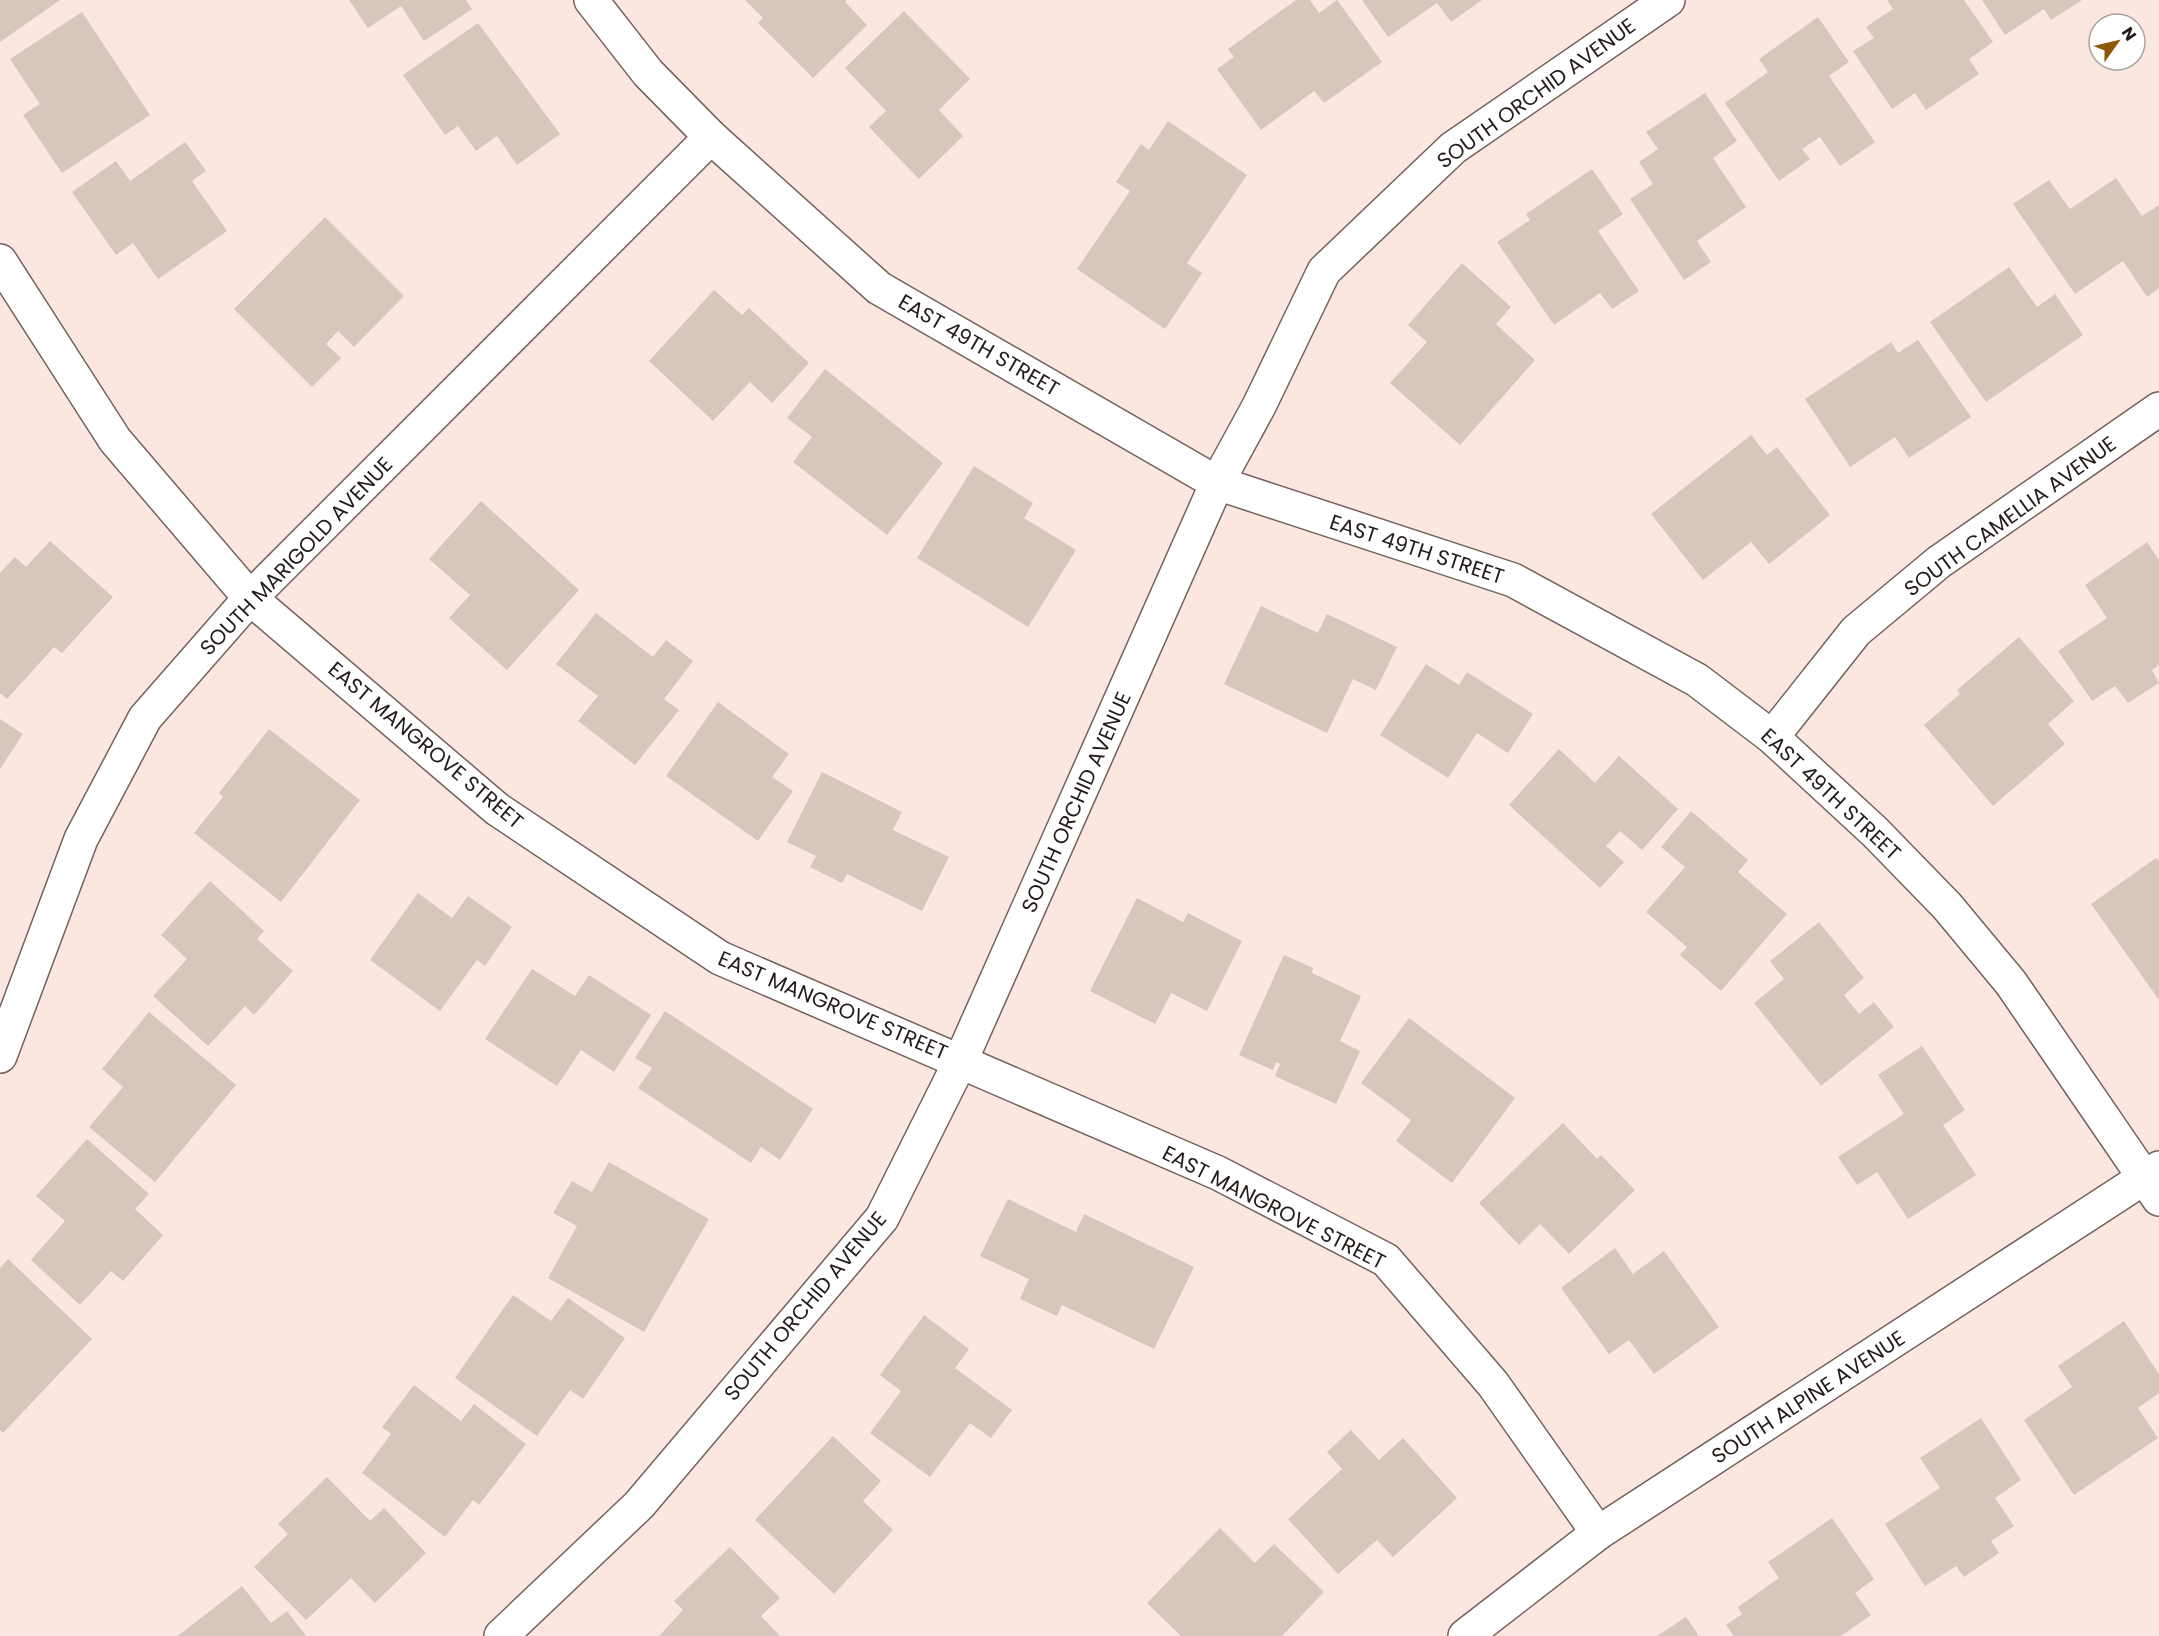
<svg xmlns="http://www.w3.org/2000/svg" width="2159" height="1636" viewBox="0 0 2159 1636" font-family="Poppins,sans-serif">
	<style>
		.building { fill: #d7c6bb }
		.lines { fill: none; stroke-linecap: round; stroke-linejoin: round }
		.minor-casing { stroke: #73625c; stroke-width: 36 }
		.minor { stroke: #fff; stroke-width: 33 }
		.labels { text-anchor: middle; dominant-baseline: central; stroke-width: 5; stroke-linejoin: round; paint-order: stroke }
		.street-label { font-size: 21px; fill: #221b18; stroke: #fff }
	</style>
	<rect width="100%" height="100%" fill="#fbe7e0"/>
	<!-- building -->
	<g class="building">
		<path d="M0 0H60L0 42Z"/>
		<path d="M349 0H466L472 9 424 41 401 6 368 28Z"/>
		<path d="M745 0H847L845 2 867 25 813 78 758 23 763 18Z"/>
		<path d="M1296 0H1310L1319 13 1337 0 1382 62 1324 103 1314 91 1261 130 1217 69 1234 57 1228 49Z"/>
		<path d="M1362 0H1482L1451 22 1437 3 1388 37Z"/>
		<path d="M1887 0H1964L1993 42 1969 59 1979 74 1926 110 1915 93 1892 109 1853 51 1874 38 1866 27 1893 9Z"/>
		<path d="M1982 0H2082L2051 20 2044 9 2005 35Z"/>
		<path d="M904 11 970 79 939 110 963 136 919 179 869 127 886 111 845 68Z"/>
		<path d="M82 12 150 115 62 173 23 115 40 104 10 59Z"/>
		<path d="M1818 17 1849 62 1829 76 1875 142 1840 166 1820 137 1802 149 1810 159 1779 181 1725 103 1768 72 1759 59Z"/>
		<path d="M478 23 560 134 517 165 497 136 476 151 458 126 445 135 403 75Z"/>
		<path d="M1705 93 1737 141 1713 158 1746 207 1697 241 1711 262 1684 280 1630 199 1653 184 1639 162 1658 149 1646 132Z"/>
		<path d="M1168 121 1247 175 1187 263 1202 273 1165 329 1077 269 1130 191 1116 182 1141 144 1149 150Z"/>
		<path d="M185 142 206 171 192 181 227 231 158 279 133 243 116 255 72 192 116 161 130 181Z"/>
		<path d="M1592 169 1623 214 1598 231 1639 291 1612 309 1600 293 1554 325 1497 242 1530 220 1526 214Z"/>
		<path d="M2116 178 2142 216 2159 205V288L2147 297 2123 261 2075 294 2013 204 2049 180 2070 209Z"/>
		<path d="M325 217 404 296 354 347 338 331 326 344 341 358 312 387 234 309Z"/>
		<path d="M1462 263 1511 307 1496 324 1535 360 1460 445 1390 383 1427 342 1408 325Z"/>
		<path d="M2009 267 2037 307 2055 294 2083 335 1986 402 1930 322Z"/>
		<path d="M714 290 742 315 749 308 809 363 772 403 750 382 713 421 649 361Z"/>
		<path d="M1918 340 1971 417 1909 458 1895 437 1850 467 1805 399 1891 342 1898 353Z"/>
		<path d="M825 369 943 463 887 535 793 462 812 437 787 418Z"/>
		<path d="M1751 435 1767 455 1777 447 1830 515 1769 564 1751 542 1703 580 1651 514Z"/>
		<path d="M974 466 1033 503 1024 518 1076 550 1028 627 917 558Z"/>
		<path d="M481 501 579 590 507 670 449 618 470 595 429 559Z"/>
		<path d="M50 541 113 597 62 653 54 647 7 699 0 693V573L15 557 26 567Z"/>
		<path d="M2147 542 2159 560V665L2152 670 2159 683 2128 703 2115 686 2092 701 2058 651 2107 618 2085 585Z"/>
		<path d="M1261 606 1318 633 1327 614 1397 647 1376 690 1353 679 1327 733 1224 684Z"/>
		<path d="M596 613 653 657 666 640 693 661 664 699 679 710 635 765 578 721 598 696 556 664Z"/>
		<path d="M2019 637 2074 701 2048 724 2065 744 1993 806 1924 725 1960 694 1957 690Z"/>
		<path d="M1426 664 1459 685 1467 672 1533 714 1508 753 1477 733 1448 778 1380 735Z"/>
		<path d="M718 702 789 754 772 777 793 791 758 841 666 776Z"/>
		<path d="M0 719 23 734 0 769Z"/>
		<path d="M269 729 360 800 281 902 194 833 223 797 219 793Z"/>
		<path d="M1559 749 1595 783 1619 756 1678 809 1642 850 1620 831 1606 846 1624 862 1600 888 1509 805Z"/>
		<path d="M822 772 902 812 893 830 949 857 922 911 847 874 842 883 810 867 816 856 787 842Z"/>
		<path d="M1691 811 1748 860 1738 872 1787 914 1721 991 1680 955 1687 947 1646 912 1685 867 1661 847Z"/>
		<path d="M2156 858 2159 861V1000L2091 904Z"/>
		<path d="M210 881 264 931 257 939 293 971 254 1015 245 1006 208 1046 153 996 187 959 161 935Z"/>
		<path d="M418 893 452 918 468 896 512 927 485 966 477 960 440 1011 370 960Z"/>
		<path d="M1137 898 1183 922 1188 913 1242 941 1207 1011 1171 993 1155 1024 1090 991Z"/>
		<path d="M1819 922 1864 978 1844 995 1859 1014 1874 1002 1894 1027 1821 1086 1754 1003 1784 979 1770 961Z"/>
		<path d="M1284 955 1313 968 1312 973 1361 996 1340 1041 1360 1051 1336 1104 1275 1076 1280 1064 1276 1062 1273 1070 1239 1055Z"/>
		<path d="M532 969 575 996 589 975 651 1015 614 1072 581 1050 557 1086 485 1039Z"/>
		<path d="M665 1011 813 1109 780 1160 761 1147 751 1163 638 1088 652 1068 635 1058Z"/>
		<path d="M149 1012 236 1085 155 1182 89 1127 123 1087 102 1069Z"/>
		<path d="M1409 1018 1515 1098 1452 1183 1396 1141 1411 1120 1361 1083Z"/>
		<path d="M1922 1046 1965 1110 1943 1125 1976 1175 1908 1219 1877 1172 1857 1185 1838 1157 1904 1114 1878 1075Z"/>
		<path d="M1563 1123 1597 1159 1601 1155 1635 1190 1569 1254 1540 1224 1519 1245 1479 1203Z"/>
		<path d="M87 1139 149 1194 135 1209 163 1235 123 1281 111 1271 80 1305 31 1260 65 1221 36 1196Z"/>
		<path d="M609 1162 709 1219 644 1332 548 1278 577 1226 553 1213 572 1181 592 1192Z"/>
		<path d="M1008 1199 1076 1232 1084 1214 1194 1267 1154 1349 1062 1305 1057 1316 1020 1299 1029 1279 980 1256Z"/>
		<path d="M1615 1248 1633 1274 1664 1251 1719 1327 1654 1374 1629 1340 1609 1354 1561 1288Z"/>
		<path d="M8 1259 92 1339 3 1433 0 1430V1268Z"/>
		<path d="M513 1295 551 1321 568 1298 625 1338 583 1399 570 1390 537 1436 455 1378Z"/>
		<path d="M924 1315 969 1349 955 1368 1012 1410 991 1438 970 1423 930 1477 870 1433 901 1391 880 1375Z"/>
		<path d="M2124 1321 2159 1374V1393L2138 1408 2158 1438 2074 1495 2024 1420 2072 1387 2058 1366Z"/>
		<path d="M414 1385 461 1421 474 1404 526 1444 479 1505 473 1500 445 1537 362 1473 391 1434 382 1427Z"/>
		<path d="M1981 1418 2021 1480 1995 1498 2014 1526 1991 1541 1999 1553 1964 1577 1956 1566 1925 1586 1885 1524 1940 1488 1920 1458Z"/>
		<path d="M1351 1430 1379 1460 1403 1438 1457 1498 1393 1557 1377 1540 1338 1574 1288 1519 1342 1469 1327 1452Z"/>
		<path d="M833 1436 881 1481 863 1501 893 1530 834 1594 755 1520Z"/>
		<path d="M327 1477 370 1521 384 1508 426 1553 375 1603 351 1578 306 1620 254 1567 288 1534 278 1524Z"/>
		<path d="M1832 1518 1874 1579 1855 1593 1871 1615 1841 1636H1734L1726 1625 1742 1614 1738 1607 1779 1578 1768 1562Z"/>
		<path d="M1220 1528 1255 1563 1274 1544 1324 1592 1282 1636H1181L1147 1603Z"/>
		<path d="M730 1547 780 1598 761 1616 780 1636H659L683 1610 674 1601Z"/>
		<path d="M242 1586 271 1623 287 1611 306 1636H178Z"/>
		<path d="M1686 1617 1699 1636H1657Z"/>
	</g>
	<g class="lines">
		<defs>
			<g id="minor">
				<path d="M591 0 648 73 711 137 879 288 1217 483 1513 580 1697 680 1772 737 1875 832 1947 906 2011 983 2159 1199"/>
				<path d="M0 261 115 440 250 598 497 809 720 958 1218 1173 1386 1260 1493 1384 1598 1533"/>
				<path d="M1772 737 1856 631 1939 562 2159 409"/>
				<path d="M0 1056 81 839 145 718 250 598 711 137"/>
				<path d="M501 1636 639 1505 882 1218 961 1060 1217 483 1259 406 1324 271 1453 148 1668 0"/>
				<path d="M1465 1636 1598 1533 2159 1168"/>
			</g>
		</defs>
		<!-- minor casing -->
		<use href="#minor" class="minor-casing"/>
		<!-- minor -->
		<use href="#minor" class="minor"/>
	</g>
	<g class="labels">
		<!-- street labels -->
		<g class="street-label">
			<text transform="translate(1536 93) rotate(-36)">SOUTH ORCHID AVENUE</text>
			<text transform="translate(979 345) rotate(30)">EAST 49TH STREET</text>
			<text transform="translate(2010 516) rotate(-36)">SOUTH CAMELLIA AVENUE</text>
			<text transform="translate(1417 549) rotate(18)">EAST 49TH STREET</text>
			<text transform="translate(296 556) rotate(-46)">SOUTH MARIGOLD AVENUE</text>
			<text transform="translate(426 745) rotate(40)">EAST MANGROVE STREET</text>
			<text transform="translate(1831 794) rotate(43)">EAST 49TH STREET</text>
			<text transform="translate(1076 802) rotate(-66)">SOUTH ORCHID AVENUE</text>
			<text transform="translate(833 1005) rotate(23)">EAST MANGROVE STREET</text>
			<text transform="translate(1274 1207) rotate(27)">EAST MANGROVE STREET</text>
			<text transform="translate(805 1306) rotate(-50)">SOUTH ORCHID AVENUE</text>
			<text transform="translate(1808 1397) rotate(-33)">SOUTH ALPINE AVENUE</text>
		</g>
	</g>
	<!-- north arrow -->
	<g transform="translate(2117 42) rotate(56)"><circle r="28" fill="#ffffff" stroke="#a7a4a3" stroke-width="1.5"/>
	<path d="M0-4.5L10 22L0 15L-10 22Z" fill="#8d5809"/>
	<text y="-9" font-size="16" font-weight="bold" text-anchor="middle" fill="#221b18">N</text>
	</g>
</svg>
